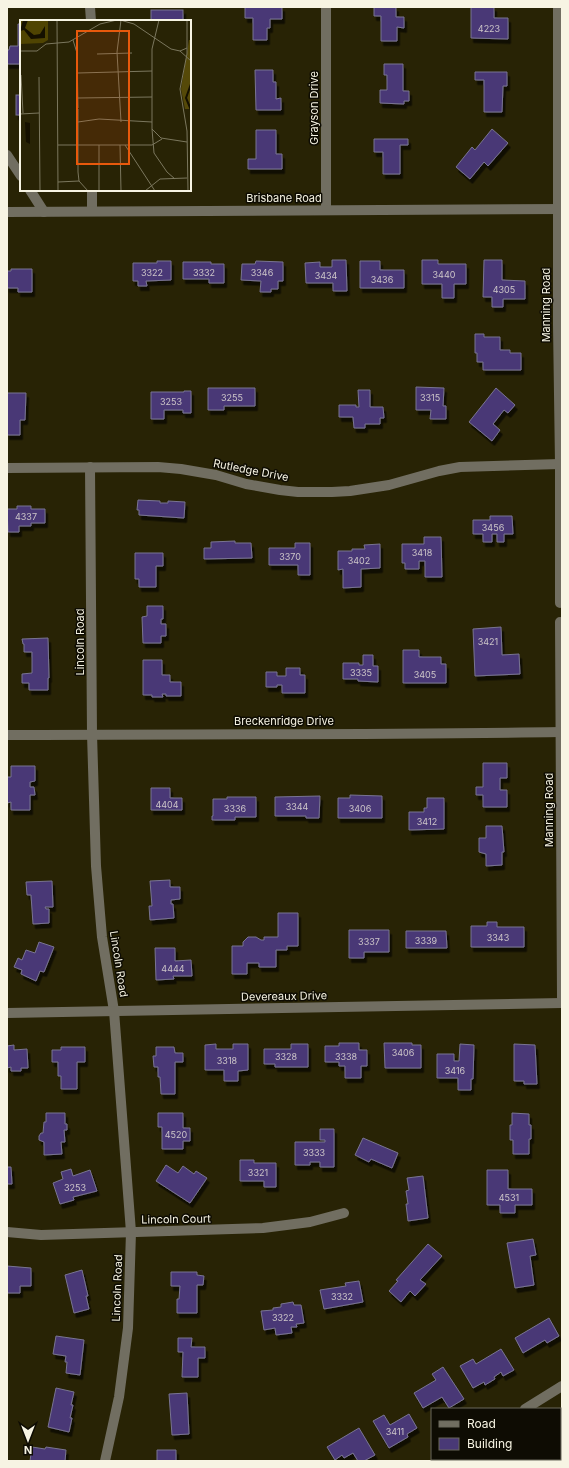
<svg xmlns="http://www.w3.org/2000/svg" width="569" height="1468" viewBox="0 0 569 1468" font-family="Inter,sans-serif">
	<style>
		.building { fill: #493976; stroke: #797492; filter: url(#shadow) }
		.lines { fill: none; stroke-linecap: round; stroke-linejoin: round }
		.minor { stroke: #716e61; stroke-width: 10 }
		.labels { text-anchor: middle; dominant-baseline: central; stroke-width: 3; stroke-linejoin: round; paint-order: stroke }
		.number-label { font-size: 9px; fill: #ccc5c8 }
		.street-label { font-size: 11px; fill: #f7f4e3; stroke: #0e0c03 }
		.inset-river { fill: none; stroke: #151000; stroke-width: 2 }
		.inset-road { fill: none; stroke: #7b775e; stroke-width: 1 }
		.view { fill: #e8590c; fill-opacity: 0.15; stroke: #e8590c; stroke-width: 2 }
		.inset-edge { fill: none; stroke: #f7f4e3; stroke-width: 2 }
	</style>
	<defs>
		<filter id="shadow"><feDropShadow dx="2.5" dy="4.5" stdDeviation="0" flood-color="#0009"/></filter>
	</defs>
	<rect width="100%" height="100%" fill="#282305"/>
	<!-- building -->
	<g class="building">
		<path d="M245 7H282V19H270V28H267V40H253V18H245Z"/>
		<path d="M374 7H396V17H404V28L397 27V41H381V16H374Z"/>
		<path d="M471 7H494V18H508V39L471 38Z"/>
		<rect x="151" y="10" width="32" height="11"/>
		<path d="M18 24H21V64H7V50H9L10 46H18Z"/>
		<path d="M384 64H403V91H409V101H404V104L380 103V90H387V75H384Z"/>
		<path d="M255 70H273V82H276V99L281 98V110H256Z"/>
		<path d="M475 72H507V86H503L502 112H484V80H475Z"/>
		<rect x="16" y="95" width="5" height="20"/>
		<path d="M492 129 508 143 488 166 484 162 470 179 456 167 472 147 475 150Z"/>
		<path d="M256 130H276V154H282V169H248V159H256Z"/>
		<path d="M374 139H408V145H400V174H383V152H374Z"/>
		<path d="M332 260H346L347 291H333V283H306L305 263 320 262V267H332Z"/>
		<path d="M422 260H438V264H466V284H454V298H442V284H422Z"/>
		<path d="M484 260H502V280L525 281V299H503V307H492V297H483Z"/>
		<path d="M157 261H171V280L146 281 147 286H138V281H133V263H157Z"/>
		<path d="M256 261 283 262V281H278V289H271V292H260L261 281 241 280 242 264H255Z"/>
		<path d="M360 261H380V270H404V288H360Z"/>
		<path d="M183 262H211V264H224V283H209V279H183Z"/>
		<path d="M11 269H32V292H18V288H7V271H11Z"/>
		<path d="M475 334H484V337H500V350H510V353H521V370H483V362H477V353H475Z"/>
		<path d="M416 387 444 388 443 406H446V419H430L431 410H416Z"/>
		<path d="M208 388H255V406H224V410H208Z"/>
		<path d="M496 388 515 405 508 413 504 410 493 424 500 430 492 441 469 422Z"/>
		<path d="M358 390H370V407H383L384 418H380V424H365V428H354L353 417H339V405H356V407H359Z"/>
		<path d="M184 391H191V413H183V410H164V419H151V392H184Z"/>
		<path d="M7 393H26L25 420H20V435H7Z"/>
		<path d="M138 500 160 501V503H168V501L185 502 184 518 139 515V510H137Z"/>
		<path d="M17 506H31V509H45V523H31V526H19V532H8L7 509H17Z"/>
		<path d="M490 516H512L513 534H504V542H497V534H492V542H483V534H473V520H490Z"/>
		<path d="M424 537H441L442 577H425V561H419V569H405V563H402V544H424Z"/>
		<path d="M235 541V543H251L252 558 204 559V548H211V542Z"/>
		<path d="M295 543H310V575H298V565H269V548H295Z"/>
		<path d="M380 544V568L361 569V587L343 588V569L338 570V551H352V549H365L364 545Z"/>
		<path d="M135 553H163V566H156V587H139V579H135Z"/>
		<path d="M147 606H163V619H161V624H166V636H161V643H143L142 617 147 616Z"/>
		<path d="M501 627 502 655 519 654 520 674 475 676 473 629Z"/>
		<path d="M48 638 49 678H48V690H29V683H22V674L32 673V652H24V644H23L22 639Z"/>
		<path d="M403 650H419V657H441V664H446V683H403Z"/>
		<path d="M363 655H373V666H378V682L358 681V679H343V663H359V665H363Z"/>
		<path d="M143 660H162V675H170V682H181V696H166V694H162L163 697H152V695H143Z"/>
		<path d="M286 668H300V675H305V693H282V685H277V687H266V672H277V676H286Z"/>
		<path d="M483 763H507V778H500V790H507V807H483V795H476V787H483Z"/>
		<path d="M11 766H35V781L30 782V787H34L35 795H30V810H11V802L7 803V777H11Z"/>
		<path d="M151 788H170V798H182V810H151Z"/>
		<path d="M350 795 382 796V818H338V798H350Z"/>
		<path d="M320 796 319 818H306V816H275V797Z"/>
		<path d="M227 797H256V817H235V820H212V816H213V799H227Z"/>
		<path d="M427 798H444V829L409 830V812H424V808H427Z"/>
		<path d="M486 826H502L504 852H502V865L486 866V854L479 852V838H486Z"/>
		<path d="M170 880V887H180V899L171 900V904H173L174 918 150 920 149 906H152L150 881Z"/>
		<path d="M52 881 53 907H45L46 909H49V923L33 924 31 895H27L26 882Z"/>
		<path d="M278 913H298V946H287V950H276V967H259V963H247V974H232V946H243V942L248 937H256L261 940H264V937H278Z"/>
		<path d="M487 922H497V927H524V947H471V926H487Z"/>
		<path d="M349 930H389V952H364V958H349Z"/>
		<path d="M406 931H446L447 948H406Z"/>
		<path d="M39 942 54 947 44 972 40 971 36 981 21 974 22 970 14 967 18 958 22 960 26 950 35 953Z"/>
		<path d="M155 948H175V961L191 960 192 976H173L174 979 156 980Z"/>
		<path d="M7 1041V1046L14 1045V1050L27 1049 28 1068H21V1071H11V1067L7 1068Z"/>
		<path d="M339 1043H359V1050H367V1066H361V1078H345V1066H339V1062H325V1046H339Z"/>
		<path d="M384 1043H412V1045H421V1068H385Z"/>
		<path d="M216 1044V1049H233V1044H248V1070L238 1071V1081H224V1070H205V1045Z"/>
		<path d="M291 1044H308V1067H275V1064H264V1049H291Z"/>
		<path d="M460 1044 474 1045 473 1079H471V1090H458V1078H437V1054H454V1061H459Z"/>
		<path d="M514 1044 535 1045 537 1084H524V1081H514Z"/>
		<path d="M61 1047H85V1062H77V1089H61V1076H58V1062H52V1050H61Z"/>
		<path d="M156 1047H174L175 1053H183V1062H175V1094H161L160 1077H158V1067H154L153 1056H156Z"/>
		<path d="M46 1113H65V1124H67V1130H64L65 1142H61L62 1154 44 1155V1142L39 1140V1136L41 1133H43L44 1122H46Z"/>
		<path d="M158 1113H183V1128H190V1141H183V1149H162V1127H158Z"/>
		<path d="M512 1113 529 1114V1125H531V1139H529V1154H513V1140H510V1125H512Z"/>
		<path d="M320 1129H334V1167H320V1162H310V1165H295V1142H325V1140H320Z"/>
		<path d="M363 1138 398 1153 392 1168 371 1159 369 1162 355 1155Z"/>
		<path d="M240 1160H254V1163H276V1187H264V1181H240Z"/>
		<path d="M166 1165 178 1173 183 1166 194 1174 196 1171 207 1178 190 1203 156 1181Z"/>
		<path d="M7 1167H11L12 1184H7Z"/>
		<path d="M71 1169 73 1176 90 1170 97 1191 73 1197 74 1200 60 1204 53 1183 63 1179 61 1172Z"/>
		<path d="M487 1170H508V1189H532V1205H515V1213H500V1205H487Z"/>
		<path d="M423 1176 428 1218 408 1221 406 1204H408L406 1191 409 1190 407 1178Z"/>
		<path d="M533 1239 536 1255 530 1256 534 1285 515 1288 507 1243Z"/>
		<path d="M428 1244 442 1256 420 1280 426 1284 415 1296 410 1291 401 1302 389 1291 398 1281 396 1280Z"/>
		<path d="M7 1266 31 1268V1286H20V1293H7Z"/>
		<path d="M82 1270 88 1296H86L89 1309 74 1313 65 1275Z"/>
		<path d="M171 1272H197V1275L204 1276 203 1285H197V1313H177V1299H179L180 1286H171Z"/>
		<path d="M359 1281 363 1302 324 1309 320 1290 346 1286 345 1283Z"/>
		<path d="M293 1302 294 1305H301L304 1323 296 1324 297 1327H291L292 1333 276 1335 275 1328 264 1330 261 1311 273 1310V1308L281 1307V1304Z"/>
		<path d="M549 1318 559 1336 547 1343 545 1340 523 1353 515 1338Z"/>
		<path d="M56 1336 84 1340 80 1375 66 1373 67 1362H65L66 1356 53 1354Z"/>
		<path d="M178 1338H192L191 1347H205V1358H198V1377H182L183 1352H178Z"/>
		<path d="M501 1349 514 1370 503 1376 501 1372 494 1377 495 1379 485 1385 484 1382 473 1388 460 1366 473 1359 476 1364Z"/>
		<path d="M443 1367 464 1399 449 1408 442 1397 423 1408 414 1393 436 1380 432 1374Z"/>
		<path d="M56 1388 74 1392 71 1405H73L70 1418H72L69 1432 48 1427Z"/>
		<path d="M187 1393 189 1434 172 1435 169 1394Z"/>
		<path d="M409 1414 417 1428 407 1434 408 1437 389 1448 373 1421 384 1415 390 1425Z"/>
		<path d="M359 1428 375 1455 364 1461H358L353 1453 344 1458 342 1455 335 1460 327 1447Z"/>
		<path d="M32 1447 45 1449 46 1447 66 1450 65 1461H30Z"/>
		<path d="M157 1450H176V1461H155H157Z"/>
	</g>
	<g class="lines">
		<!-- minor -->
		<g class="minor">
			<path d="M90 7 91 21"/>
			<path d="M558 7V325L560 464V603"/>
			<path d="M7 155 21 176"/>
			<path d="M30 190 44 212"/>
			<path d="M92 190V211"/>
			<path d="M326 209V7"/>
			<path d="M7 212 562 209"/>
			<path d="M90 467 92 734 96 866 102 937 114 1011 131 1232 128 1328 119 1397 105 1461"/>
			<path d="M7 468 158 467 181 469 216 475 246 484 280 490 298 492H332L350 491 389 485 439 471 460 467 560 464"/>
			<path d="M560 622 562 998"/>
			<path d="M7 735C191 734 376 735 560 732"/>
			<path d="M7 1013 562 1003"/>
			<path d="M7 1232 41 1235 263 1228 310 1222 344 1213"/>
			<path d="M525 1409 562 1386"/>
			<path d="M443 1461 446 1459"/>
		</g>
	</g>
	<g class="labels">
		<!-- number labels -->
		<g class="number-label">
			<text x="489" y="28">4223</text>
			<text x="152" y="272">3322</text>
			<text x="204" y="272">3332</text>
			<text x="262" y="272">3346</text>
			<text x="444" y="274">3440</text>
			<text x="326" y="275">3434</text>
			<text x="382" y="279">3436</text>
			<text x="504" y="289">4305</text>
			<text x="232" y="397">3255</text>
			<text x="430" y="397">3315</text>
			<text x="171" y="401">3253</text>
			<text x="26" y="516">4337</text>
			<text x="493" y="527">3456</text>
			<text x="422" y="552">3418</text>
			<text x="290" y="556">3370</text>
			<text x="359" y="560">3402</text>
			<text x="488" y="641">3421</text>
			<text x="361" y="672">3335</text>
			<text x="425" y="674">3405</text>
			<text x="167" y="804">4404</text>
			<text x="297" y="806">3344</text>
			<text x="235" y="808">3336</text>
			<text x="360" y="808">3406</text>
			<text x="427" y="821">3412</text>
			<text x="498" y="937">3343</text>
			<text x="426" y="940">3339</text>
			<text x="369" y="941">3337</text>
			<text x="173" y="968">4444</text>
			<text x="403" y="1052">3406</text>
			<text x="286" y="1056">3328</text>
			<text x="346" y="1056">3338</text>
			<text x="227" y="1060">3318</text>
			<text x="455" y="1070">3416</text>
			<text x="176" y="1134">4520</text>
			<text x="314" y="1152">3333</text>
			<text x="258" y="1172">3321</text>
			<text x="75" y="1187">3253</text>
			<text x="509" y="1197">4531</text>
			<text x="342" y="1296">3332</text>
			<text x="283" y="1317">3322</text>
			<text x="395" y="1431">3411</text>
		</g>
		<!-- street labels -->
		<g class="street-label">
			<text transform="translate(314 108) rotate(-90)">Grayson Drive</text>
			<text x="284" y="198">Brisbane Road</text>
			<text transform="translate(546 305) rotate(-90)">Manning Road</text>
			<text transform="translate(251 470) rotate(11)">Rutledge Drive</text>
			<text transform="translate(80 642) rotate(-90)">Lincoln Road</text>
			<text x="284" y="721">Breckenridge Drive</text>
			<text transform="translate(549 810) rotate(-90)">Manning Road</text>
			<text transform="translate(119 964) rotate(81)">Lincoln Road</text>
			<text transform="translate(284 996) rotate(-1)">Devereaux Drive</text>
			<text transform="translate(176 1219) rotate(-1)">Lincoln Court</text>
			<text transform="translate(117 1288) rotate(-88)">Lincoln Road</text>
		</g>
	</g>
	<!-- overview -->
	<g transform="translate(20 20)">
		<rect width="171" height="171" fill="#282305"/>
		<path d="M1 0H28V20L23 23 0 24Z" fill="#4f4402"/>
		<path d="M169 20H171V89H165L161 69Z" fill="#554908"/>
		<path d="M3 0H8L5 8 14 15 20 14 25 6V18L11 19 4 10 0 11ZM5 102 10 103V124L6 122Z" fill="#151000"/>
		<path class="inset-river" d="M171 64 166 78 171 90"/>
		<path class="inset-road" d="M37 0 38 171M100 0 114 4 151 29 160 31 167 28M139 0 132 29V109L141 118 167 122M167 0V34L160 69 167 111 168 171M53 20 57 33 58 88M0 31H17L26 24 49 22 80 4 97 0M160 31 171 41M77 34 112 33M58 53 132 51M1 55 3 93M19 57 20 171M58 78 132 77M58 89V152L59 161 68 171M0 94 19 93M58 102 79 99 132 102M101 102 97 32 101 0M132 109 134 133 147 152 155 159M38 125H132L142 119M100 125 101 171M105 125 135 171M38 162 59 161M79 171V125M125 171 140 159 167 158"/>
		<path class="view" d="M57 11H109V144H57Z"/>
		<rect width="171" height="171" class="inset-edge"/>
	</g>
	<!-- border -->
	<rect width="569" height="1468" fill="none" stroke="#f7f4e3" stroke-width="16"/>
	<!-- legend -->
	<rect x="431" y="1408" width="130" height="52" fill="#0e0c03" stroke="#6b695d"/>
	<rect x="439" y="1421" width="20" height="6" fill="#716e61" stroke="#6b695d"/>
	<text x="467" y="1428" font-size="12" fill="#f7f4e3">Road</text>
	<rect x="439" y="1438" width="20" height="12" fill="#493976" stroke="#6b695d"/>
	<text x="467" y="1448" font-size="12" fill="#f7f4e3">Building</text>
	<!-- north arrow -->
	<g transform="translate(28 1440) rotate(180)" stroke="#0e0c03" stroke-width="3" paint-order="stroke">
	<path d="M0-3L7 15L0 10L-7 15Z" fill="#f7f4e3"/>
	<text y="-6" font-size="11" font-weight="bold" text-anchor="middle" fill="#f7f4e3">N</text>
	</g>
</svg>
